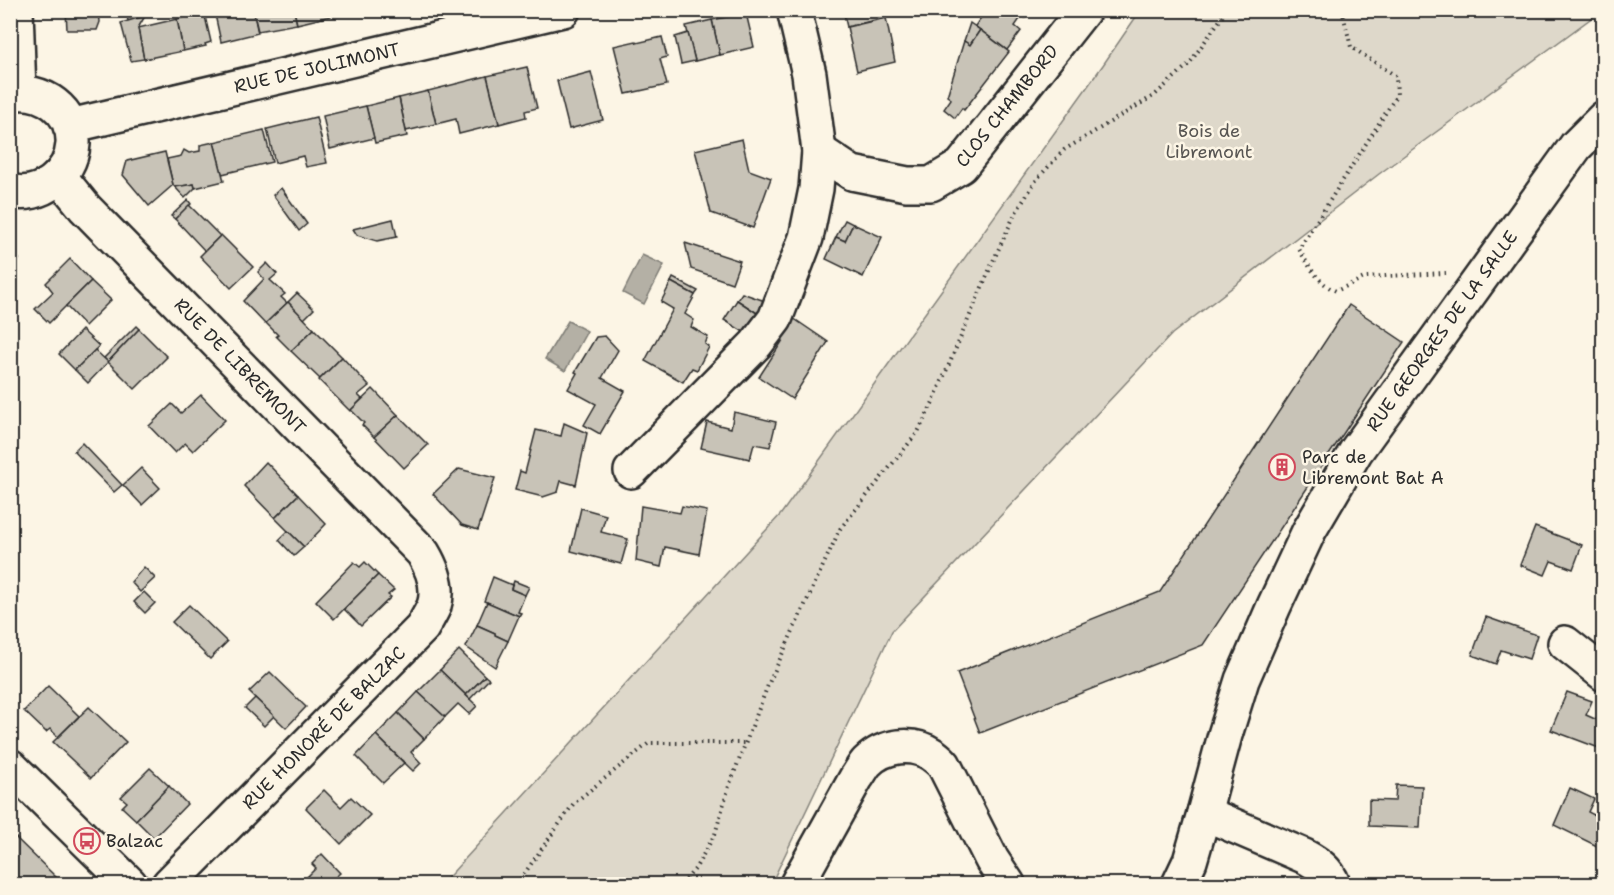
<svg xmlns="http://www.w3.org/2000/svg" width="1614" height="895" viewBox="0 0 1614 895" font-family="'Shantell Sans',sans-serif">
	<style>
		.green { fill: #ded8ca; stroke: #84827a; stroke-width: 1.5 }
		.water { fill: #b4b0a5; stroke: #7d7b74; stroke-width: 1.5 }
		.building { fill: #c8c3b7; stroke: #2b2b2b; stroke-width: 1.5 }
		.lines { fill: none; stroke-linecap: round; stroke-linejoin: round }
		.minor-casing { stroke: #2b2b2b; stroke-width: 38 }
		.path { stroke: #2b2b2b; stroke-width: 4; stroke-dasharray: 1.5 4.5; stroke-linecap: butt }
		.minor { stroke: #fcf5e5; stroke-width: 33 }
		.labels { text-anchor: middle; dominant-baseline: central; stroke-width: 5; stroke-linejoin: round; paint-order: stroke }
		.street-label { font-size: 18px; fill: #2b2b2b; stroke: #fcf5e5 }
		.park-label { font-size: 18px; fill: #585653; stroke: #fcf5e5 }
		.poi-label { font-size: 18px; fill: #2b2b2b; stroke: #fcf5e5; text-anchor: start }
	</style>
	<rect width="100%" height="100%" fill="#fcf5e5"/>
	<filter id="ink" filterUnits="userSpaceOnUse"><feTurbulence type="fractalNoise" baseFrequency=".0167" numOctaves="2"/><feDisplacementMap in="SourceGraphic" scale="12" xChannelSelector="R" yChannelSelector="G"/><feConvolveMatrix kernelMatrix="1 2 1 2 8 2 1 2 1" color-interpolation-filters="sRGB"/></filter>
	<g filter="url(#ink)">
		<!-- green -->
		<path class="green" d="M1140 11H1601L1379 174 1172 334 892 631 771 884H442L781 514 1103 65Z"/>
		<!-- water -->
		<g class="water">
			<path d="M642 255 664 265 644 304 623 293Z"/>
			<path d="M568 321 587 331 565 371 545 359Z"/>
		</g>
		<!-- building -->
		<g class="building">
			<path d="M66 10H99L100 22 97 30H67Z"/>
			<path d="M126 10H145L146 16 128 21Z"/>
			<path d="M214 10H253L258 33 221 42Z"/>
			<path d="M253 10H294L297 24 258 31Z"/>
			<path d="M294 10H330L331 16 297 24Z"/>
			<path d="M843 10H886L887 17 847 27Z"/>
			<path d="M979 10H1031L1025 18 1022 16 1015 26 1021 31 1007 50 975 26 982 16 978 12Z"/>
			<path d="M204 12 211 42 205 44 206 46 183 51 177 19Z"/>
			<path d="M746 13 754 47 720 55 712 20Z"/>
			<path d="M145 16 138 28 144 59 131 61 121 23Z"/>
			<path d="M886 18 895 62 857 71 847 27Z"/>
			<path d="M177 19 183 51 144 59 138 28Z"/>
			<path d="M712 20 720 55 695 61 686 26Z"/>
			<path d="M970 23 980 30 970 45 964 41Z"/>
			<path d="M980 30 1009 52 964 110 962 108 955 118 944 109 951 99 947 96 964 41 970 45Z"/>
			<path d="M688 33 695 61 681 64 675 37Z"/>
			<path d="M662 37 667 57 660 59 667 85 626 94 614 46 636 41 637 43Z"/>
			<path d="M527 67 537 108 525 111 526 117 499 124 487 76Z"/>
			<path d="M591 72 603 120 569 129 557 81Z"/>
			<path d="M487 76 499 124 459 134 456 119 436 124 428 91Z"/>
			<path d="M428 91 436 124 406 131 399 98Z"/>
			<path d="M399 98 407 136 375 143 366 106Z"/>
			<path d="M366 106 374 138 330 149 323 116Z"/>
			<path d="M316 117 327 163 306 167 303 156 275 163 267 129Z"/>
			<path d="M264 130 272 162 222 174 214 142Z"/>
			<path d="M742 139 749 170 771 178 753 228 711 213 695 150Z"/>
			<path d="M214 142 224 181 195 188 194 184 175 187 173 185 167 159 181 156 184 150 189 153 200 151V145Z"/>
			<path d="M165 152 173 185 149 206 123 175 127 161Z"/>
			<path d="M194 184 195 188 185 198 175 187Z"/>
			<path d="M281 188 307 224 299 231 273 195Z"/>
			<path d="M188 200 191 204 175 219 171 216Z"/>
			<path d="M189 205 220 236 205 251 175 219Z"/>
			<path d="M393 219 397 237 377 241 357 235 353 229Z"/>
			<path d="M845 220 853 224 845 241 836 237Z"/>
			<path d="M853 224 882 237 863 277 826 259 836 237 845 241Z"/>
			<path d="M221 235 253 267 231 288 200 256Z"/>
			<path d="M685 243 740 261 732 283 691 269Z"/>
			<path d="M10 252 19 259 15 268 10 273Z"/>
			<path d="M70 259 91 281 49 323 35 309 53 292 46 283Z"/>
			<path d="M267 263 277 274 270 280 285 294 281 297 287 303 265 324 243 301 264 279 258 272Z"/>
			<path d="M673 278 698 291 695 295 671 282Z"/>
			<path d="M91 281 111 300 85 326 66 306Z"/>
			<path d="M671 282 695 295 685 314 694 320 691 327 708 337 705 344 709 347 697 370 692 368 683 382 645 361 673 309 661 302Z"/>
			<path d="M297 293 314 309 304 319 288 302Z"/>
			<path d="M742 293 765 301 760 315 737 300Z"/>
			<path d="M737 300 760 315 747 334 724 320Z"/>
			<path d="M288 302 314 329 291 351 276 336 278 335 266 323Z"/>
			<path d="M1349 305 1404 342 1203 645 980 733 957 673 1160 592Z"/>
			<path d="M790 316 828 342 792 399 759 377 783 340 778 335Z"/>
			<path d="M136 326 139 329 108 362 104 358Z"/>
			<path d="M139 329 167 357 135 389 108 362Z"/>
			<path d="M314 329 342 357 320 379 291 351Z"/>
			<path d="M82 330 99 346 75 370 59 354Z"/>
			<path d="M605 336 618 350 602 378 625 391 600 434 584 425 596 404 568 389 577 373 575 372 596 337Z"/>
			<path d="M95 350 108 362 88 383 75 370Z"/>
			<path d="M342 357 369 386 358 395 362 399 350 411 319 380Z"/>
			<path d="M373 389 398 415 374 437 362 425 364 423 351 410Z"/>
			<path d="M201 395 225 420 193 451 185 443 175 453 149 426 172 404 181 413Z"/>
			<path d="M734 412 776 422 770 447 754 444 750 459 701 448 707 422 731 428Z"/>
			<path d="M398 415 428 445 404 468 374 437Z"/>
			<path d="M564 423 587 433 576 485 561 481 558 492 543 497 515 490 520 471 525 473 536 430 561 436Z"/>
			<path d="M82 443 122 485 114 492 74 451Z"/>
			<path d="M266 462 298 495 275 518 244 486Z"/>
			<path d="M141 468 160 488 142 505 123 485Z"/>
			<path d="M459 469 495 478 478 530 462 525 433 494Z"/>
			<path d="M298 495 326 524 304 547 275 518Z"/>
			<path d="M641 506 680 513 682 506 707 511 699 554 665 547 661 567 636 561Z"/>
			<path d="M581 508 606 515 601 532 628 539 621 564 571 551Z"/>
			<path d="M1535 527 1582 545 1573 569 1551 561 1545 575 1520 565Z"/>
			<path d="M288 531 304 547 294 556 279 540Z"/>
			<path d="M354 562 360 567 365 562 378 575 334 619 316 601Z"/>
			<path d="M144 567 155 578 140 592 131 582Z"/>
			<path d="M378 575 394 590 388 595 391 597 361 626 344 609Z"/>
			<path d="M493 577 512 585 511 589 525 595 518 612 521 613 519 616 484 601Z"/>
			<path d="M514 581 529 587 525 595 511 589Z"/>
			<path d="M144 592 155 603 145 613 134 602Z"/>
			<path d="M487 602 519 616 508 641 495 635V633L477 625Z"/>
			<path d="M189 605 227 642 210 659 172 622Z"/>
			<path d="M1486 617 1537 635 1529 659 1501 650 1496 664 1472 655Z"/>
			<path d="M477 625 495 633V635L508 641 495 667 466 647Z"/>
			<path d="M459 650 485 676 466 695 440 670Z"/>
			<path d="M440 670 477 706 469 714 458 704 445 717 418 692Z"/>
			<path d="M270 672 306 707 286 728 249 692Z"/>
			<path d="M485 676 489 679 470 699 466 695Z"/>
			<path d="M48 686 79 716 58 737 50 729 46 732 24 711Z"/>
			<path d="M418 692 445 717 424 739 398 713Z"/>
			<path d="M1567 692 1592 701 1586 715 1604 723V736L1599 748 1551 730Z"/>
			<path d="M255 698 274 716 264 726 245 708Z"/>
			<path d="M89 707 126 742 91 778 53 742Z"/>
			<path d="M398 713 424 739 411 752 421 763 413 771 376 735Z"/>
			<path d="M376 735 404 763 383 783 356 756Z"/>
			<path d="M150 768 169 786 136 820 122 807 127 802 121 797Z"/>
			<path d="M1396 785 1422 786 1420 828 1369 826V800L1395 801Z"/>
			<path d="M169 786 187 804 154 838 136 820Z"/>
			<path d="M1570 788 1594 799 1588 812 1604 820V838L1599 847 1554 825Z"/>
			<path d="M324 790 341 807 351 797 370 815 341 844 306 808Z"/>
			<path d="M14 836 58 879 53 884H10V840Z"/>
			<path d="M322 854 340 873 328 884H300L316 868 312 864Z"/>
		</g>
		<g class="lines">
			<defs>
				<g id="minor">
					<path d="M16 10 19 92"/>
					<path d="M10 94C42 87 75 111 73 144 71 175 40 199 10 191"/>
					<path d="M70 126 563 10"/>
					<path d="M819 151 852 173 907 184H931L961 166 1084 10"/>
					<path d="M59 176 85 208 423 553C432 568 440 588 434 606 431 613 426 621 422 628L169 884"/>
					<path d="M631 471 756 344 775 319 806 238 816 189 819 151 809 74 794 10"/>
					<path d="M1565 643 1604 674"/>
					<path d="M10 766 130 884"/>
					<path d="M1204 813 1304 856C1317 863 1328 870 1333 884"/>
					<path d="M797 884 856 778C860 773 863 766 867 762 884 745 913 741 933 755 937 758 941 761 944 765L992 860 1008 884"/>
					<path d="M1179 884 1190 861 1204 813 1225 735 1242 680 1274 606 1309 531 1356 451 1576 146 1604 118"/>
				</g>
			</defs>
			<!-- minor casing -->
			<use href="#minor" class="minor-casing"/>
			<!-- path -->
			<g class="path">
				<path d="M1342 10 1351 47 1396 76 1397 95 1299 249C1308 265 1318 283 1336 291L1366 277 1446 273"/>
				<path d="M517 884 574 803 649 743H745"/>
				<path d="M682 884 695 869 715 834 729 786 768 685 840 529 918 432 933 402 994 259 1015 214 1037 179 1064 150 1155 95 1189 64 1227 10"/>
			</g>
			<!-- minor -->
			<use href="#minor" class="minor"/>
		</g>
	</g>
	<!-- icons -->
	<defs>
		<symbol id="building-ring" viewBox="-11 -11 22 22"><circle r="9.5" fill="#fcf5e5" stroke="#d1495b" stroke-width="1.5"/><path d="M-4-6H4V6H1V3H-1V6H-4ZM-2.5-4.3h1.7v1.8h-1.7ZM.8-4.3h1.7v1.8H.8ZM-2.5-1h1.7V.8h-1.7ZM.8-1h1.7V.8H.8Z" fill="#d1495b"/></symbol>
		<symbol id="bus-ring" viewBox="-11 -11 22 22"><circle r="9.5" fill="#fcf5e5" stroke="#d1495b" stroke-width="1.5"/><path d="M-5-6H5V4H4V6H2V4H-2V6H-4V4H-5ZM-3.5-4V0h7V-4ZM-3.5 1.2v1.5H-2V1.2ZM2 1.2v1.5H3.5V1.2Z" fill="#d1495b"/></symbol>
	</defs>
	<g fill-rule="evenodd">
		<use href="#building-ring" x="1267" y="452" width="30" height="30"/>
		<use href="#bus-ring" x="72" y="826" width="30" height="30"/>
	</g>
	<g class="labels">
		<!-- street labels -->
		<g class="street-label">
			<text transform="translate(317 68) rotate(-13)">RUE DE JOLIMONT</text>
			<text transform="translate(1007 106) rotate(-51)">CLOS CHAMBORD</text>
			<text transform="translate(1442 331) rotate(-54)">RUE GEORGES DE LA SALLE</text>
			<text transform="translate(240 366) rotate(46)">RUE DE LIBREMONT</text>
			<text transform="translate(324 728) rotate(-45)">RUE HONORÉ DE BALZAC</text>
		</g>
		<!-- park labels -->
		<g class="park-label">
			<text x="1209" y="131">Bois de<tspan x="1209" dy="21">Libremont</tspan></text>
		</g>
		<!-- poi labels -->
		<g class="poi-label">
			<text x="1302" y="457">Parc de<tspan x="1302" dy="21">Libremont Bat A</tspan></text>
			<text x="106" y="841">Balzac</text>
		</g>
	</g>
	<!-- margin -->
	<rect width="1614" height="895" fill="none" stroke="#fcf5e5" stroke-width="36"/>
	<rect x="18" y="18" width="1578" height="859" fill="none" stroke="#2b2b2b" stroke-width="2" filter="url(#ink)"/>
</svg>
